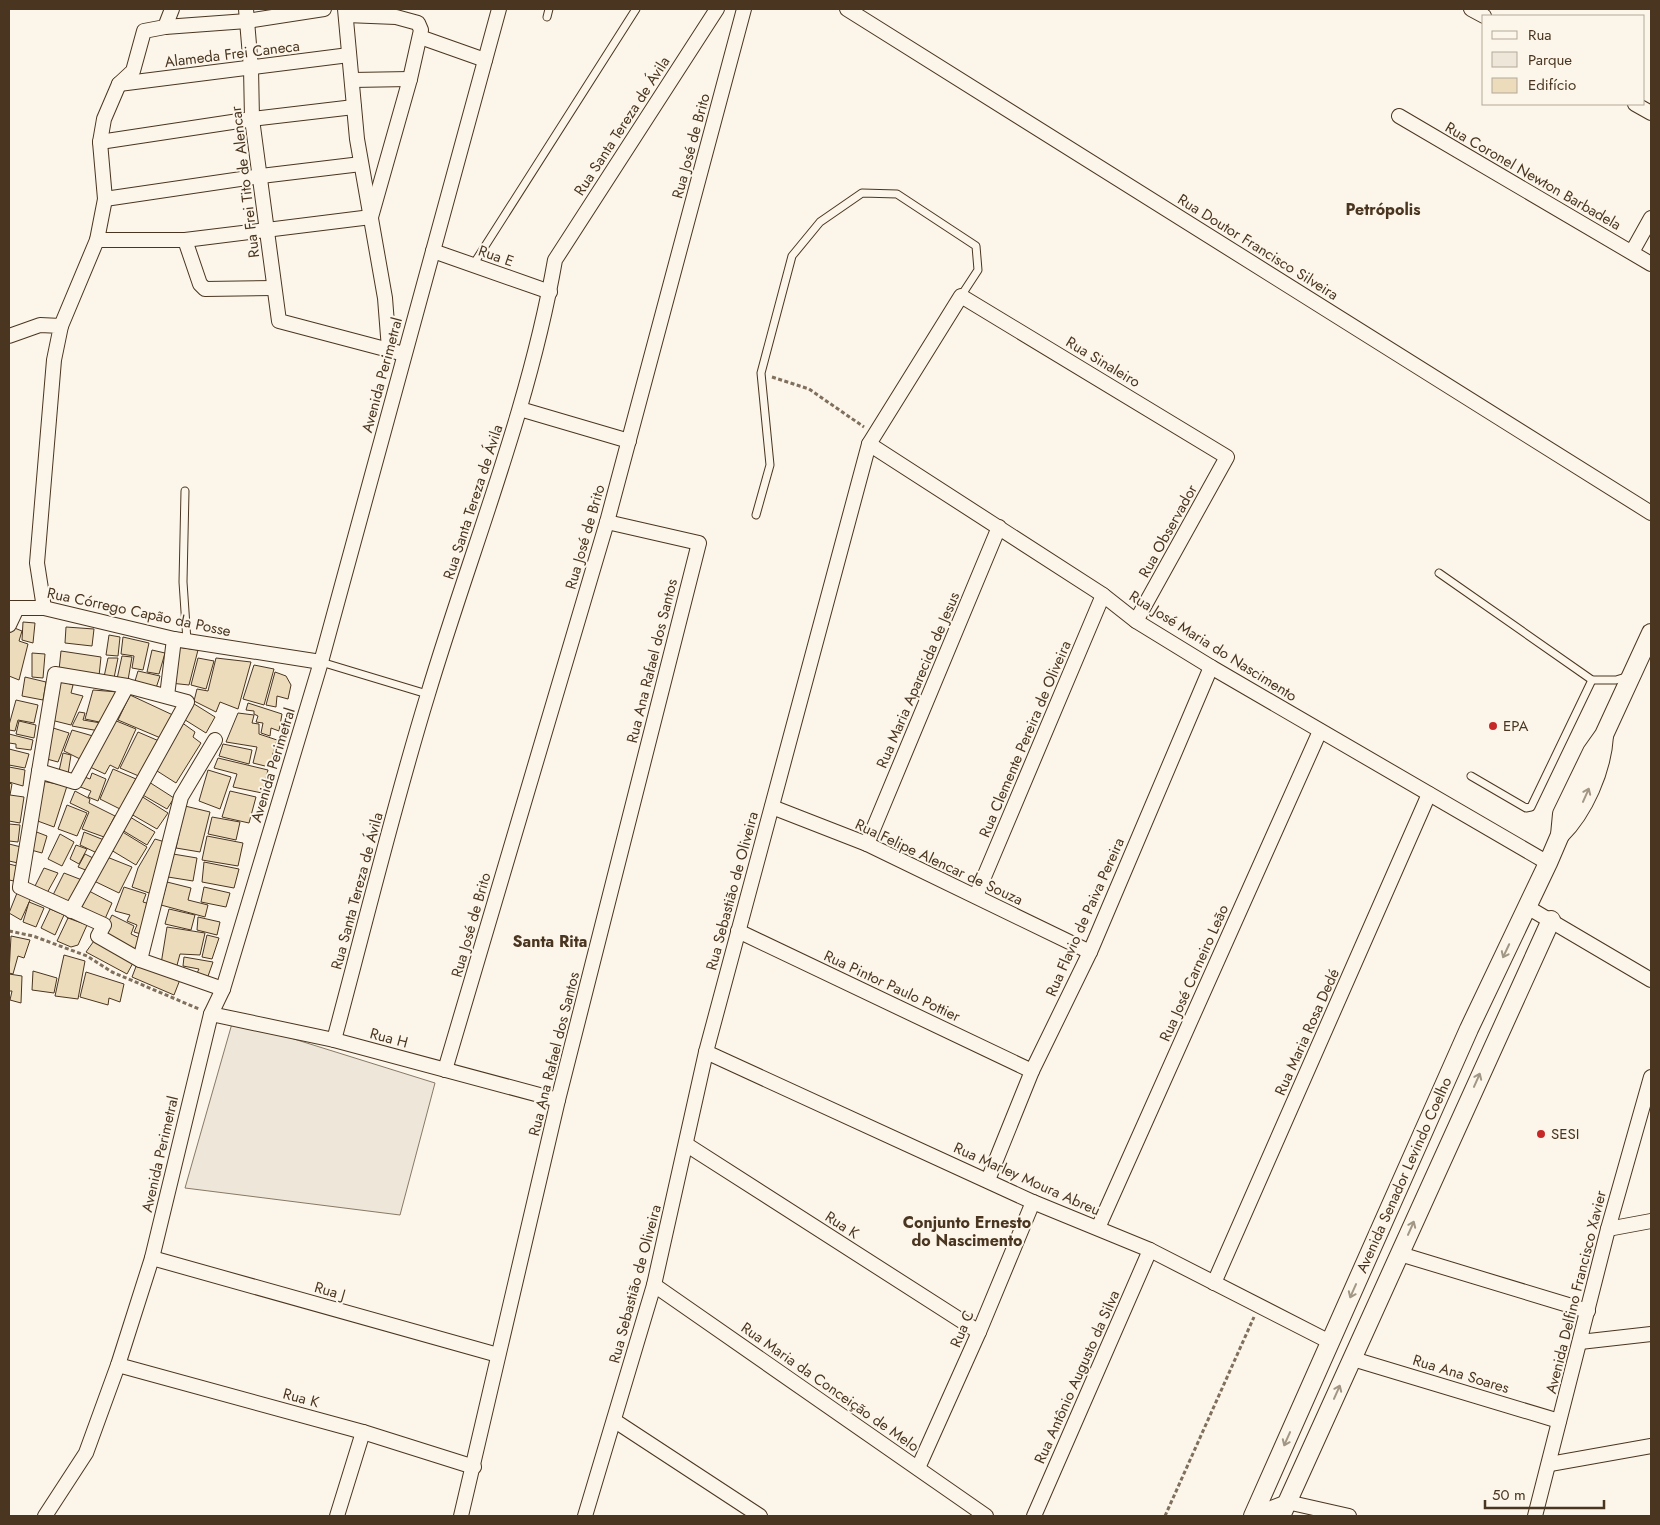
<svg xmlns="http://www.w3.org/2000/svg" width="1660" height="1525" viewBox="0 0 1660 1525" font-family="Jost,sans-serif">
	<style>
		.green { fill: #ede6d9; stroke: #887966 }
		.building { fill: #ecdcbc; stroke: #4a3520 }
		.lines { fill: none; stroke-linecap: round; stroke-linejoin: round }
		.service-casing { stroke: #4a3520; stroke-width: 9 }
		.minor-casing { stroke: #4a3520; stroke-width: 16 }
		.tertiary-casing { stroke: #4a3520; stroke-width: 20 }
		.path { stroke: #7f6f5c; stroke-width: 3; stroke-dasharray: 4 2.5; stroke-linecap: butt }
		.service { stroke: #fbf6e9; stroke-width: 7 }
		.minor { stroke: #fbf6e9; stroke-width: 14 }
		.tertiary { stroke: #fbf6e9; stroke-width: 18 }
		.oneway { stroke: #a29684 }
		.poi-dot { fill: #c62828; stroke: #fbf6e9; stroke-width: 2 }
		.labels { text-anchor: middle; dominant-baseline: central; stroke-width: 4; stroke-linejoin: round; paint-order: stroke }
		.street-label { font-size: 15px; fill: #4a3520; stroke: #fbf6e9 }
		.poi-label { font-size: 15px; fill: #4a3520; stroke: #fbf6e9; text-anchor: start }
		.neighbourhood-label { font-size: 16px; font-weight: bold; fill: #4a3520; stroke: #fbf6e9 }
	</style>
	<rect width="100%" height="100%" fill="#fbf6e9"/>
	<!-- green -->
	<path class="green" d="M233 1020 435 1083 400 1215 185 1188Z"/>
	<!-- building -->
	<g class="building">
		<path d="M23 622 35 623 33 643 22 640Z"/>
		<path d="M12 627 22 631 19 641 28 644 19 680 9 676V634Z"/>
		<path d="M66 627 94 629 92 646 65 643Z"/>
		<path d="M109 635 120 637 118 656 106 655Z"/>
		<path d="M123 637 149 643 143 670 132 668 134 656 121 654Z"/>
		<path d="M177 647 198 650 189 685 170 683Z"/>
		<path d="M152 650 165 653 159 674 147 672Z"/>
		<path d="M61 651 101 657 99 676 59 670Z"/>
		<path d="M32 653 45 654 43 678 32 677Z"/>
		<path d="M122 656 132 657 128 680 117 679Z"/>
		<path d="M108 658H118L114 678 104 677Z"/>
		<path d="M198 658 214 661 206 689 191 685Z"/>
		<path d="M216 658 251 662 238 709 220 702 216 712 194 701 197 689 208 691Z"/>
		<path d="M254 665 274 669 264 705 243 699Z"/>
		<path d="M138 671 160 676 156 688 135 681Z"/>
		<path d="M275 672 286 676 291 685 288 699 277 696 276 707 266 705Z"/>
		<path d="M25 677 46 682 43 700 22 696Z"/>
		<path d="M61 681 73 685 71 693 83 696 71 725 51 720Z"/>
		<path d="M93 690 118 692 104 723 85 719Z"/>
		<path d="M130 695 175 716 163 739 118 720Z"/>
		<path d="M16 700 38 705 34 723 18 720 15 731 9 730V725Z"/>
		<path d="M191 702 215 717 206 733 182 718Z"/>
		<path d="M248 703 282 714 279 731 271 728 270 736 261 733 263 723 256 722 258 716 254 714V711L246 710Z"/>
		<path d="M79 712 85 713 83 720 101 723 99 731 72 726Z"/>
		<path d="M238 713 254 715 252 723 259 724V734L277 740 269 767 253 763 257 747 226 742Z"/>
		<path d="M114 720 136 729 118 769 110 765 105 774 90 767Z"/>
		<path d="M19 721 36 725 34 738 16 734Z"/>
		<path d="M181 722 195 732 193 737 201 743 176 783 154 769Z"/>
		<path d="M50 727 69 733 58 762 43 758Z"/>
		<path d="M72 730 93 736 82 760 64 751Z"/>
		<path d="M138 732 159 741 141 777 120 768Z"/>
		<path d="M9 734 33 740 31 750 16 748V744L9 743Z"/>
		<path d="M223 744 252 750 249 764 219 756Z"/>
		<path d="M9 749 29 754 25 768 9 765Z"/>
		<path d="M63 753 71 755 68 774 59 771Z"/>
		<path d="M218 758 268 770 262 793 233 787 237 774 214 768Z"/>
		<path d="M9 767 25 770 23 786 9 782Z"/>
		<path d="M113 769 136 779 120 809 100 799Z"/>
		<path d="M208 770 231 777 220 809 199 801Z"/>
		<path d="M92 773 106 779 98 801 88 797 91 791 78 786 82 776 90 779Z"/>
		<path d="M42 781 67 786 54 827 35 820Z"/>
		<path d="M149 782 174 798 167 809 141 794Z"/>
		<path d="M9 783 12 784 10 795 24 797 20 823 9 821Z"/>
		<path d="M75 791 90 799 89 803 115 816 104 837 82 829 89 812 70 803Z"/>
		<path d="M230 791 256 797 249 823 222 817Z"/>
		<path d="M141 796 168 813 157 829 131 814Z"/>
		<path d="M67 805 87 813 77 836 58 829Z"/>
		<path d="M185 806 210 812 200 852 176 848Z"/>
		<path d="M130 817 155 832 147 845 122 830Z"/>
		<path d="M212 817 240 822 236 840 208 834Z"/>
		<path d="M9 824 20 825 18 842 9 841Z"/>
		<path d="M34 831 47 836 42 853 31 850Z"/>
		<path d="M121 831 147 847 136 865 111 850Z"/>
		<path d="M84 832 104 840 97 853 80 845Z"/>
		<path d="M60 834 74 842 62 866 48 859Z"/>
		<path d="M207 836 243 843 238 866 202 860Z"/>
		<path d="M155 839 165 842 152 894 132 887 138 868Z"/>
		<path d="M9 844 21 847 18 863 9 861Z"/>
		<path d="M76 845 87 849 79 864 70 859Z"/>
		<path d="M85 854 95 859 88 871 78 867Z"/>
		<path d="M173 854 197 858 193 881 168 877Z"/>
		<path d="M107 857 132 867 119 893 94 881Z"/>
		<path d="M204 862 239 869 234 888 202 882Z"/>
		<path d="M9 864 17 866 14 881 9 880Z"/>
		<path d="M44 868 58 873 47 893 34 888Z"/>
		<path d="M64 873 82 880 70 907 51 899Z"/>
		<path d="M167 882 191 888 188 900 208 905 205 917 161 905Z"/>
		<path d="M124 887 146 894 143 902 150 904 141 934 134 932 137 925 127 921 130 915 115 911Z"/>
		<path d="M204 887 230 893 226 907 201 902Z"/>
		<path d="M89 891 112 903 104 921 81 909Z"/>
		<path d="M17 893 31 898 21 920 9 913Z"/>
		<path d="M29 902 44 908 36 927 23 922Z"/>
		<path d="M50 909 64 915 55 935 41 928Z"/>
		<path d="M169 909 195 915 191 930 165 924Z"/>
		<path d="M112 915 134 926 131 934 142 939 137 955 101 937Z"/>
		<path d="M198 917 220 922 217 935 197 930Z"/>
		<path d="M68 918 87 925 78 945 71 947 57 941Z"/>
		<path d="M167 927 205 933 200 955 180 954 176 969 161 964Z"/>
		<path d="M207 935 219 938 212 959 202 957Z"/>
		<path d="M11 936 30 940 24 958 18 956 13 974 9 973Z"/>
		<path d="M96 938 134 961 127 974 86 952Z"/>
		<path d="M64 955 85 961 78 999 55 996Z"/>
		<path d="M184 957 213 962 207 979 196 975 199 969 183 966Z"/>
		<path d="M137 964 181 977 174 995 132 977Z"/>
		<path d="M33 971 57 978 54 993 32 990Z"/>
		<path d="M86 972 124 984 120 1002 109 998 108 1005 80 997Z"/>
		<path d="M9 974 22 976 21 1003 10 1000 12 991H9Z"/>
	</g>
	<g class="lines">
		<defs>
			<g id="service">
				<path d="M547 17 549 9"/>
				<path d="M473 265 636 9"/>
				<path d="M185 491 183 582 187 641"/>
				<path d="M756 515 770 465 761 373 792 256 820 222 862 193 897 194 976 246 978 270 961 296"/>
				<path d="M1439 573 1592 680H1616L1629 676"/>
				<path d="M321 662 427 694"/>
				<path d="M1471 776 1526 808 1531 807 1592 680"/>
			</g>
			<g id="minor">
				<path d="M246 9 251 68 252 119 279 321 404 354"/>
				<path d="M345 9 357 139 385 298 389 349"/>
				<path d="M847 9 1651 513"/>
				<path d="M1471 9 1484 16"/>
				<path d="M165 27 247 21 324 9"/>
				<path d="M420 37 485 60"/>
				<path d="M352 80 410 79"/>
				<path d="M119 84 349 55"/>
				<path d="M1635 104 1651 113"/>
				<path d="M1399 116 1651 264"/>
				<path d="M100 142 252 119 354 107"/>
				<path d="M105 199 261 176 361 164"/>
				<path d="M97 240H185L371 217 410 79 421 30 418 23 396 17 346 15"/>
				<path d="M185 240 200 284 205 289 274 288"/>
				<path d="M433 251 550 292"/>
				<path d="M1632 252 1651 218"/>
				<path d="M61 326 97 240 105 199 100 142 104 119 119 84 133 71 144 31 165 27 172 9"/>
				<path d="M9 336 40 325 61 326 54 360 37 563 44 608"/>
				<path d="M520 409 629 441"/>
				<path d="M869 444 1103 595 1136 621 1211 667 1548 863"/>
				<path d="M9 608H44L174 639 321 662"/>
				<path d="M9 625 17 608"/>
				<path d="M167 696 174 639"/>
				<path d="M215 740 181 797 140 960 223 989"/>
				<path d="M39 771 75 782 127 686"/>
				<path d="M772 807 867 844 1090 952"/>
				<path d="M867 844 999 527"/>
				<path d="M976 896 1103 595"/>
				<path d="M1527 907 1651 980"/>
				<path d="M71 911 187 702 127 686 55 674 20 887 104 925 98 936 140 960"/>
				<path d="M738 931 1032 1071"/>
				<path d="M211 1014 334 1040 558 1100"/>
				<path d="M334 1040C365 925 393 808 428 694 471 550 529 409 555 260L717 9"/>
				<path d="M706 1052 1033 1202 1150 1250 1330 1342"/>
				<path d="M445 1070 607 522 744 9"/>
				<path d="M687 1145 979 1332"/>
				<path d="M988 1180 1032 1071 1090 952 1211 667"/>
				<path d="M1098 1228 1320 731"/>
				<path d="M1608 1229 1651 1221"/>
				<path d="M1400 1254 1588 1311"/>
				<path d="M152 1258 498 1355"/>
				<path d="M1214 1283 1429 794"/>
				<path d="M654 1285 986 1516"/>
				<path d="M1580 1342 1651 1334"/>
				<path d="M1353 1359 1559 1421"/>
				<path d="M118 1365 363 1432 474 1467"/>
				<path d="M615 1421 760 1516"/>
				<path d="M1550 1464 1651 1446"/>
				<path d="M918 1468 979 1332 1033 1202"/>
				<path d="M1253 1515 1287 1502 1349 1516"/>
				<path d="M45 1516 86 1453 118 1365 152 1258 211 1014 223 989 321 662 499 9"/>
				<path d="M337 1516 363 1432"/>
				<path d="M461 1516 558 1100 699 543 607 522"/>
				<path d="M585 1516 654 1285 706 1052 869 444 961 296 1227 457 1136 621"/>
				<path d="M1034 1516 1150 1250"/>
				<path d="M1535 1516 1608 1229 1651 1077"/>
			</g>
			<g id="tertiary">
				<path d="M1560 835C1584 811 1602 770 1604 736"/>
				<path d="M1253 1516 1469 1029 1548 863 1560 835 1562 814 1592 752 1604 735 1651 633"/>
				<path d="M1281 1516 1551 920"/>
			</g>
		</defs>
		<!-- service casing -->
		<use href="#service" class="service-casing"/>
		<!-- minor casing -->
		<use href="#minor" class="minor-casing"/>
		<!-- tertiary casing -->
		<use href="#tertiary" class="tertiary-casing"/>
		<!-- path -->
		<g class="path">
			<path d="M772 377 809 389 864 427"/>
			<path d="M9 931 33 936 87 956 112 972 199 1009"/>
			<path d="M1165 1516 1254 1317"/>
		</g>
		<!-- service -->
		<use href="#service" class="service"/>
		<!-- minor -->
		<use href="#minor" class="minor"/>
		<!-- tertiary -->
		<use href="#tertiary" class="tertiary"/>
	</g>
	<!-- one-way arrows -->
	<defs><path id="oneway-shaft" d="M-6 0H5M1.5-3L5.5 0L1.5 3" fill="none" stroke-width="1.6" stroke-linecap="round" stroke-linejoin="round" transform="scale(1.25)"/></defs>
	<g class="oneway">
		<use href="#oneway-shaft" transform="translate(1586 795) rotate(-66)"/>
		<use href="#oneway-shaft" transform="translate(1506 951) rotate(115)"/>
		<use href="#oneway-shaft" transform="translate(1477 1080) rotate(-66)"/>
		<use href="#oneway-shaft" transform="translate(1411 1228) rotate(-66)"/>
		<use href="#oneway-shaft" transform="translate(1353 1291) rotate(114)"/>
		<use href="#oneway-shaft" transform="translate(1337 1392) rotate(-66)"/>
		<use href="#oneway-shaft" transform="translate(1287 1439) rotate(114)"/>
	</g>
	<!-- markers -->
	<g class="poi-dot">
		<circle cx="1493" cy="726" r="5"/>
		<circle cx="1541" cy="1134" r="5"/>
	</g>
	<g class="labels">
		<!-- street labels -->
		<g class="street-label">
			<text transform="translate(232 54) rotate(-7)">Alameda Frei Caneca</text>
			<text transform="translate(622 126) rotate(-57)">Rua Santa Tereza de Ávila</text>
			<text transform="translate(691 146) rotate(-75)">Rua José de Brito</text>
			<text transform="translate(1533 176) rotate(30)">Rua Coronel Newton Barbadela</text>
			<text transform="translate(245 182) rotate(-97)">Rua Frei Tito de Alencar</text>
			<text transform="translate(1258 247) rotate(32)">Rua Doutor Francisco Silveira</text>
			<text transform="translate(496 256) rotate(19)">Rua E</text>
			<text transform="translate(1103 362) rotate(31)">Rua Sinaleiro</text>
			<text transform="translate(382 375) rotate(-75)">Avenida Perimetral</text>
			<text transform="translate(473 502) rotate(-72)">Rua Santa Tereza de Ávila</text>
			<text transform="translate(1168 531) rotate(-61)">Rua Observador</text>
			<text transform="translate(585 537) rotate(-74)">Rua José de Brito</text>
			<text transform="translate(139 612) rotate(12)">Rua Córrego Capão da Posse</text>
			<text transform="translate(1213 646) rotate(32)">Rua José Maria do Nascimento</text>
			<text transform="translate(652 661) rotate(-76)">Rua Ana Rafael dos Santos</text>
			<text transform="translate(918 680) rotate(-67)">Rua Maria Aparecida de Jesus</text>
			<text transform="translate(1025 739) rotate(-67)">Rua Clemente Pereira de Oliveira</text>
			<text transform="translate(273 765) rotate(-73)">Avenida Perimetral</text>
			<text transform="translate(939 862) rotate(25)">Rua Felipe Alencar de Souza</text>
			<text transform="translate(357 891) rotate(-75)">Rua Santa Tereza de Ávila</text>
			<text transform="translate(732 891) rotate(-75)">Rua Sebastião de Oliveira</text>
			<text transform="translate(1085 917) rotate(-66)">Rua Flavio de Paiva Pereira</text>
			<text transform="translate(471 925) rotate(-74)">Rua José de Brito</text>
			<text transform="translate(1194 973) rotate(-66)">Rua José Carneiro Leão</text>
			<text transform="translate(892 986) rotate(25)">Rua Pintor Paulo Pottier</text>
			<text transform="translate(1307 1032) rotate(-66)">Rua Maria Rosa Dedé</text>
			<text transform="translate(389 1038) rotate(15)">Rua H</text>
			<text transform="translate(554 1054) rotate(-76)">Rua Ana Rafael dos Santos</text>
			<text transform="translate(160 1154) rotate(-77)">Avenida Perimetral</text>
			<text transform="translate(1404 1175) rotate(-66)">Avenida Senador Levindo Coelho</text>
			<text transform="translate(1027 1179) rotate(24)">Rua Marley Moura Abreu</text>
			<text transform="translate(842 1225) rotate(33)">Rua K</text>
			<text transform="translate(635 1284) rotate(-75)">Rua Sebastião de Oliveira</text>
			<text transform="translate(330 1291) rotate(16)">Rua J</text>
			<text transform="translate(1576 1292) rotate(-76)">Avenida Delfino Francisco Xavier</text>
			<text transform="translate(962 1329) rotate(-67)">Rua C</text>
			<text transform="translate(1461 1374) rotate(17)">Rua Ana Soares</text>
			<text transform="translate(1077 1377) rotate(-66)">Rua Antônio Augusto da Silva</text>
			<text transform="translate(830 1387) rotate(35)">Rua Maria da Conceição de Melo</text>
			<text transform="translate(301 1398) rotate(15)">Rua K</text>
		</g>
		<!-- poi labels -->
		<g class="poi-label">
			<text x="1503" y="726">EPA</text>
			<text x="1551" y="1134">SESI</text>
		</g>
		<!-- neighbourhood labels -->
		<g class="neighbourhood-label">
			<text x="1383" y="209">Petrópolis</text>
			<text x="550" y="941">Santa Rita</text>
			<text x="967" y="1222">Conjunto Ernesto<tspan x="967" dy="18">do Nascimento</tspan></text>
		</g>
	</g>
	<!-- border -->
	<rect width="1660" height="1525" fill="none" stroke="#4a3520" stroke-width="20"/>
	<!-- legend -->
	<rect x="1482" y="15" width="162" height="90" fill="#fbf6e9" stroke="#b4a999"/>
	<rect x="1492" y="31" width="25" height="8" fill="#fbf6e9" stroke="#b4a999"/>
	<text x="1528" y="40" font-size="15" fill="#4a3520">Rua</text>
	<rect x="1492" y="52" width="25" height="15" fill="#ede6d9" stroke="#b4a999"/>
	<text x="1528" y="65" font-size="15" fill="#4a3520">Parque</text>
	<rect x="1492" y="78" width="25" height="15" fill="#ecdcbc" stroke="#b4a999"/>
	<text x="1528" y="90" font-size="15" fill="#4a3520">Edifício</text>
	<!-- scale -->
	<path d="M1485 1500v8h119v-8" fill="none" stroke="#4a3520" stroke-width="2.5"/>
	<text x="1492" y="1500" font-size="15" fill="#4a3520" stroke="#fbf6e9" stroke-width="4" paint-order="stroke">50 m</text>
</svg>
